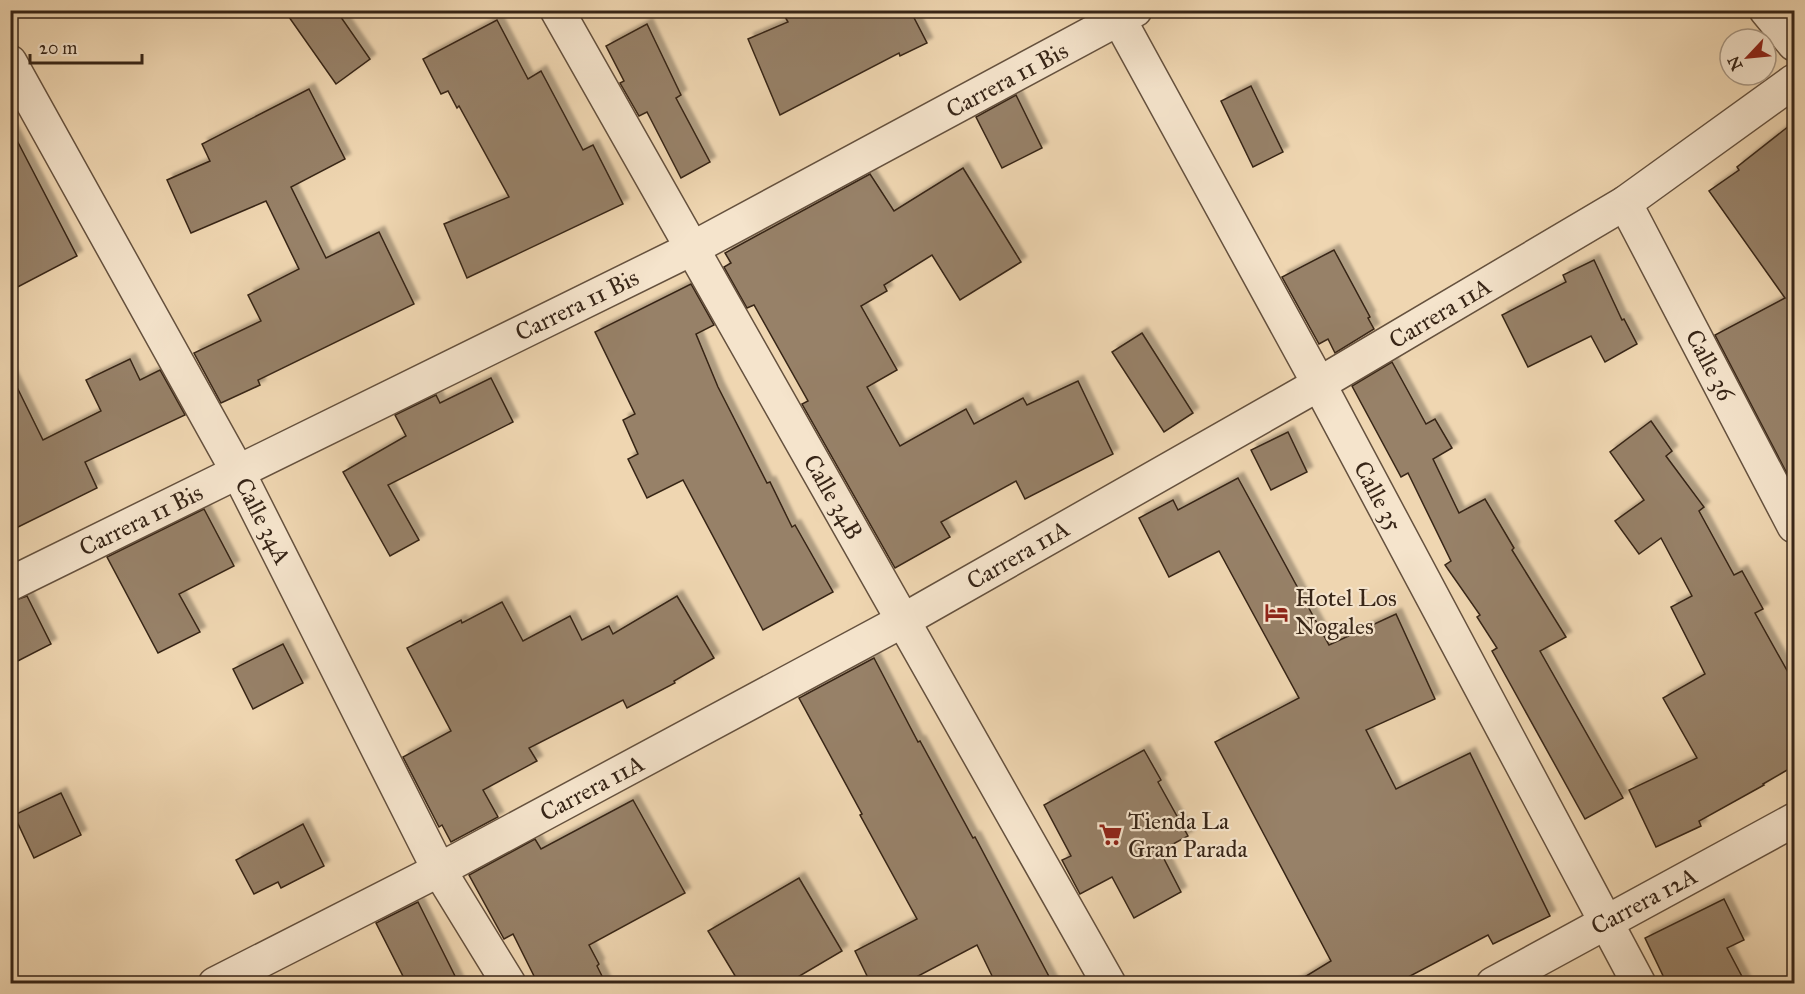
<svg xmlns="http://www.w3.org/2000/svg" width="1805" height="994" viewBox="0 0 1805 994" font-family="'IM FELL Great Primer',serif">
	<style>
		.building { fill: #978167; stroke: #372517; stroke-width: 1.5; filter: url(#shadow) }
		.lines { fill: none; stroke-linecap: round; stroke-linejoin: round }
		.minor-casing { stroke: #65513e; stroke-width: 36 }
		.minor { stroke: #f5e4cc; stroke-width: 33 }
		.labels { text-anchor: middle; dominant-baseline: central; stroke-width: 4.5; stroke-linejoin: round; paint-order: stroke }
		.street-label { font-size: 24px; fill: #372517; stroke: #f5e4cc }
		.poi-label { font-size: 24px; fill: #372517; stroke: #f5e4cc; text-anchor: start }
	</style>
	<defs>
		<filter id="shadow"><feDropShadow dx="5.5" dy="-5.5" stdDeviation="1.5" flood-color="#0004"/></filter>
	</defs>
	<rect width="100%" height="100%" fill="#efd6b1"/>
	<filter id="stains"><feTurbulence type="fractalNoise" baseFrequency=".00333" numOctaves="4"/><feColorMatrix values="0 0 0 0 .2 0 0 0 0 .09 0 0 0 0 .02 0 0 0 .5 -.17"/></filter>
	<radialGradient id="worn" r=".72"><stop offset=".6" stop-color="#630" stop-opacity="0"/><stop offset="1" stop-color="#630" stop-opacity=".3"/></radialGradient>
	<!-- building -->
	<g class="building">
		<path d="M284 10H336L370 59 336 84Z"/>
		<path d="M781 10H910L927 43 900 56 899 53 780 115 748 39 788 22Z"/>
		<path d="M497 20 528 79 541 71 583 150 593 145 623 204 467 278 444 224 509 197 459 106 457 108 448 91 441 94 423 59Z"/>
		<path d="M647 24 681 95 676 98 710 162 681 178 647 112 639 116 620 83 624 81 606 46Z"/>
		<path d="M1251 86 1283 152 1253 167 1221 101Z"/>
		<path d="M309 89 345 159 291 187 326 258 379 232 414 304 258 380 260 385 221 403 194 353 261 321 248 295 299 269 266 201 191 233 167 180 210 161 202 144Z"/>
		<path d="M1016 95 1042 148 1002 168 976 117Z"/>
		<path d="M1794 122V487L1715 335 1785 298 1709 191 1739 170 1737 167Z"/>
		<path d="M10 127 77 256 10 291Z"/>
		<path d="M963 168 1021 262 960 300 932 255 884 285 887 291 861 306 897 370 867 387 900 446 966 409 974 424 1023 398 1027 405 1078 381 1113 454 1025 499 1016 481 941 522 950 537 895 568 802 404 808 401 754 305 747 308 724 267 731 263 725 253 870 174 894 211Z"/>
		<path d="M1334 250 1370 317 1368 318 1374 329 1335 353 1328 339 1319 344 1282 277Z"/>
		<path d="M1594 260 1622 320 1624 319 1637 344 1605 362 1591 336 1528 367 1502 315 1566 282 1563 275Z"/>
		<path d="M691 284 714 325 696 334 718 387 767 483 770 482 792 527 795 525 833 592 763 630 683 480 647 498 628 459 638 454 623 420 635 414 595 332Z"/>
		<path d="M1142 333 1193 413 1164 432 1112 352Z"/>
		<path d="M130 359 140 380 160 370 185 415 85 462 97 488 10 531V373L43 440 101 411 86 380Z"/>
		<path d="M1392 362 1426 424 1435 419 1452 448 1433 459 1459 513 1485 499 1514 548 1512 550 1566 637 1540 651 1623 798 1585 819 1492 651 1497 648 1477 617 1480 615 1445 565 1451 561 1408 473 1401 477 1352 386Z"/>
		<path d="M491 378 513 422 388 485 419 540 390 556 343 472 406 436 395 415 436 395 440 403Z"/>
		<path d="M1651 421 1672 451 1666 456 1704 507 1699 511 1734 575 1742 571 1763 609 1755 613 1794 683V766L1763 784 1764 785 1699 821 1701 826 1656 847 1629 790 1697 758 1663 698 1705 674 1671 607 1692 596 1661 538 1639 554 1615 521 1644 500 1610 452Z"/>
		<path d="M1288 432 1307 472 1271 490 1251 450Z"/>
		<path d="M1238 478 1329 645 1396 614 1435 699 1366 730 1396 789 1470 753 1550 916 1493 944 1488 935 1395 984H1293L1331 961 1215 742 1299 698 1219 551 1169 577 1139 518 1173 500 1178 510Z"/>
		<path d="M204 509 234 566 179 594 200 632 158 653 107 557Z"/>
		<path d="M27 596 51 644 10 665V602Z"/>
		<path d="M677 596 714 658 674 681 675 683 627 708 623 700 529 748 537 761 483 790 498 817 451 842 442 825 439 827 403 757 451 731 407 648 461 620 462 623 502 602 523 641 570 616 582 640 609 626 613 634Z"/>
		<path d="M283 644 303 683 253 709 233 669Z"/>
		<path d="M874 658 918 742 920 741 973 838 975 837 1053 984H996L977 945 903 984H871L855 951 917 919 860 815 862 814 799 698Z"/>
		<path d="M1144 750 1161 780 1158 782 1188 836 1160 851 1181 892 1134 918 1112 877 1080 894 1062 860 1071 856 1044 805Z"/>
		<path d="M61 793 81 835 34 858 14 815Z"/>
		<path d="M633 800 685 893 589 945 599 964 597 966 606 984H538L513 934 504 939 469 875 535 839 541 849Z"/>
		<path d="M303 824 324 866 281 888 278 882 254 894 236 860Z"/>
		<path d="M799 878 842 951 786 984H740L708 931Z"/>
		<path d="M1724 899 1744 940 1727 948 1746 984H1667L1645 938Z"/>
		<path d="M418 902 459 984H407L376 923Z"/>
	</g>
	<g class="lines">
		<defs>
			<g id="minor">
				<path d="M557 10 1109 984"/>
				<path d="M1114 10 1319 384 1639 984"/>
				<path d="M1766 10 1794 44"/>
				<path d="M10 62 238 472 439 870 509 984"/>
				<path d="M1625 203 1794 526"/>
				<path d="M10 584 691 249 1135 10"/>
				<path d="M215 984 439 870 904 620 1319 384 1625 203 1794 81"/>
				<path d="M1493 984 1794 820"/>
			</g>
		</defs>
		<!-- minor casing -->
		<use href="#minor" class="minor-casing"/>
		<!-- minor -->
		<use href="#minor" class="minor"/>
	</g>
	<!-- icons -->
	<defs>
		<symbol id="hotel-bare" viewBox="-9 -9 18 18"><path d="M-6-4.5h1.5V1H6V5H4.5V3h-9V5H-6ZM-4 0a1.8 1.8 0 1 1 3.6 0ZM.5 0V-2.5h3Q6-2.5 6 0Z" fill="#8f2418" stroke="#f5e4cc" stroke-width="2.5" paint-order="stroke"/></symbol>
		<symbol id="supermarket-bare" viewBox="-9 -9 18 18"><path d="M-6-5.5h2.5l.6 2H6L4.5 2H-2.5L-4.4-4H-6ZM-1.5 3.2a1.3 1.3 0 1 0 .1 0ZM3 3.2a1.3 1.3 0 1 0 .1 0Z" fill="#8f2418" stroke="#f5e4cc" stroke-width="2.5" paint-order="stroke"/></symbol>
	</defs>
	<g fill-rule="evenodd">
		<use href="#hotel-bare" x="1260" y="596" width="33" height="33"/>
		<use href="#supermarket-bare" x="1094" y="818" width="33" height="33"/>
	</g>
	<g class="labels">
		<!-- street labels -->
		<g class="street-label">
			<text transform="translate(1007 80) rotate(-28)">Carrera 11 Bis</text>
			<text transform="translate(577 305) rotate(-26)">Carrera 11 Bis</text>
			<text transform="translate(1440 313) rotate(-31)">Carrera 11A</text>
			<text transform="translate(1710 365) rotate(62)">Calle 36</text>
			<text transform="translate(1378 496) rotate(62)">Calle 35</text>
			<text transform="translate(833 497) rotate(60)">Calle 34B</text>
			<text transform="translate(141 520) rotate(-26)">Carrera 11 Bis</text>
			<text transform="translate(263 521) rotate(63)">Calle 34A</text>
			<text transform="translate(1018 555) rotate(-30)">Carrera 11A</text>
			<text transform="translate(592 788) rotate(-28)">Carrera 11A</text>
			<text transform="translate(1644 901) rotate(-28)">Carrera 12A</text>
		</g>
		<!-- poi labels -->
		<g class="poi-label">
			<text x="1295" y="598">Hotel Los<tspan x="1295" dy="28">Nogales</tspan></text>
			<text x="1128" y="821">Tienda La<tspan x="1128" dy="28">Gran Parada</tspan></text>
		</g>
	</g>
	<!-- margin -->
	<rect width="1805" height="994" fill="none" stroke="#efd6b1" stroke-width="36"/>
	<rect x="12" y="12" width="1781" height="970" fill="none" stroke="#372517" stroke-width="3"/>
	<rect x="18" y="18" width="1769" height="958" fill="none" stroke="#372517" stroke-width="1.5"/>
	<!-- north arrow -->
	<g transform="translate(1748 57) rotate(244)"><circle r="28" fill="#f5e4cc" stroke="#a99884" stroke-width="1.5"/>
	<path d="M0-4.5L10 22L0 15L-10 22Z" fill="#8f2418"/>
	<text y="-9" font-size="16" font-weight="bold" text-anchor="middle" fill="#372517">N</text>
	</g>
	<!-- scale -->
	<path d="M30 54v9h112v-9" fill="none" stroke="#372517" stroke-width="3"/>
	<text x="39" y="54" font-size="18" fill="#372517" stroke="#f5e4cc" stroke-width="4.5" paint-order="stroke">20 m</text>
	<rect width="100%" height="100%" filter="url(#stains)"/>
	<rect width="100%" height="100%" fill="url(#worn)"/>
</svg>
